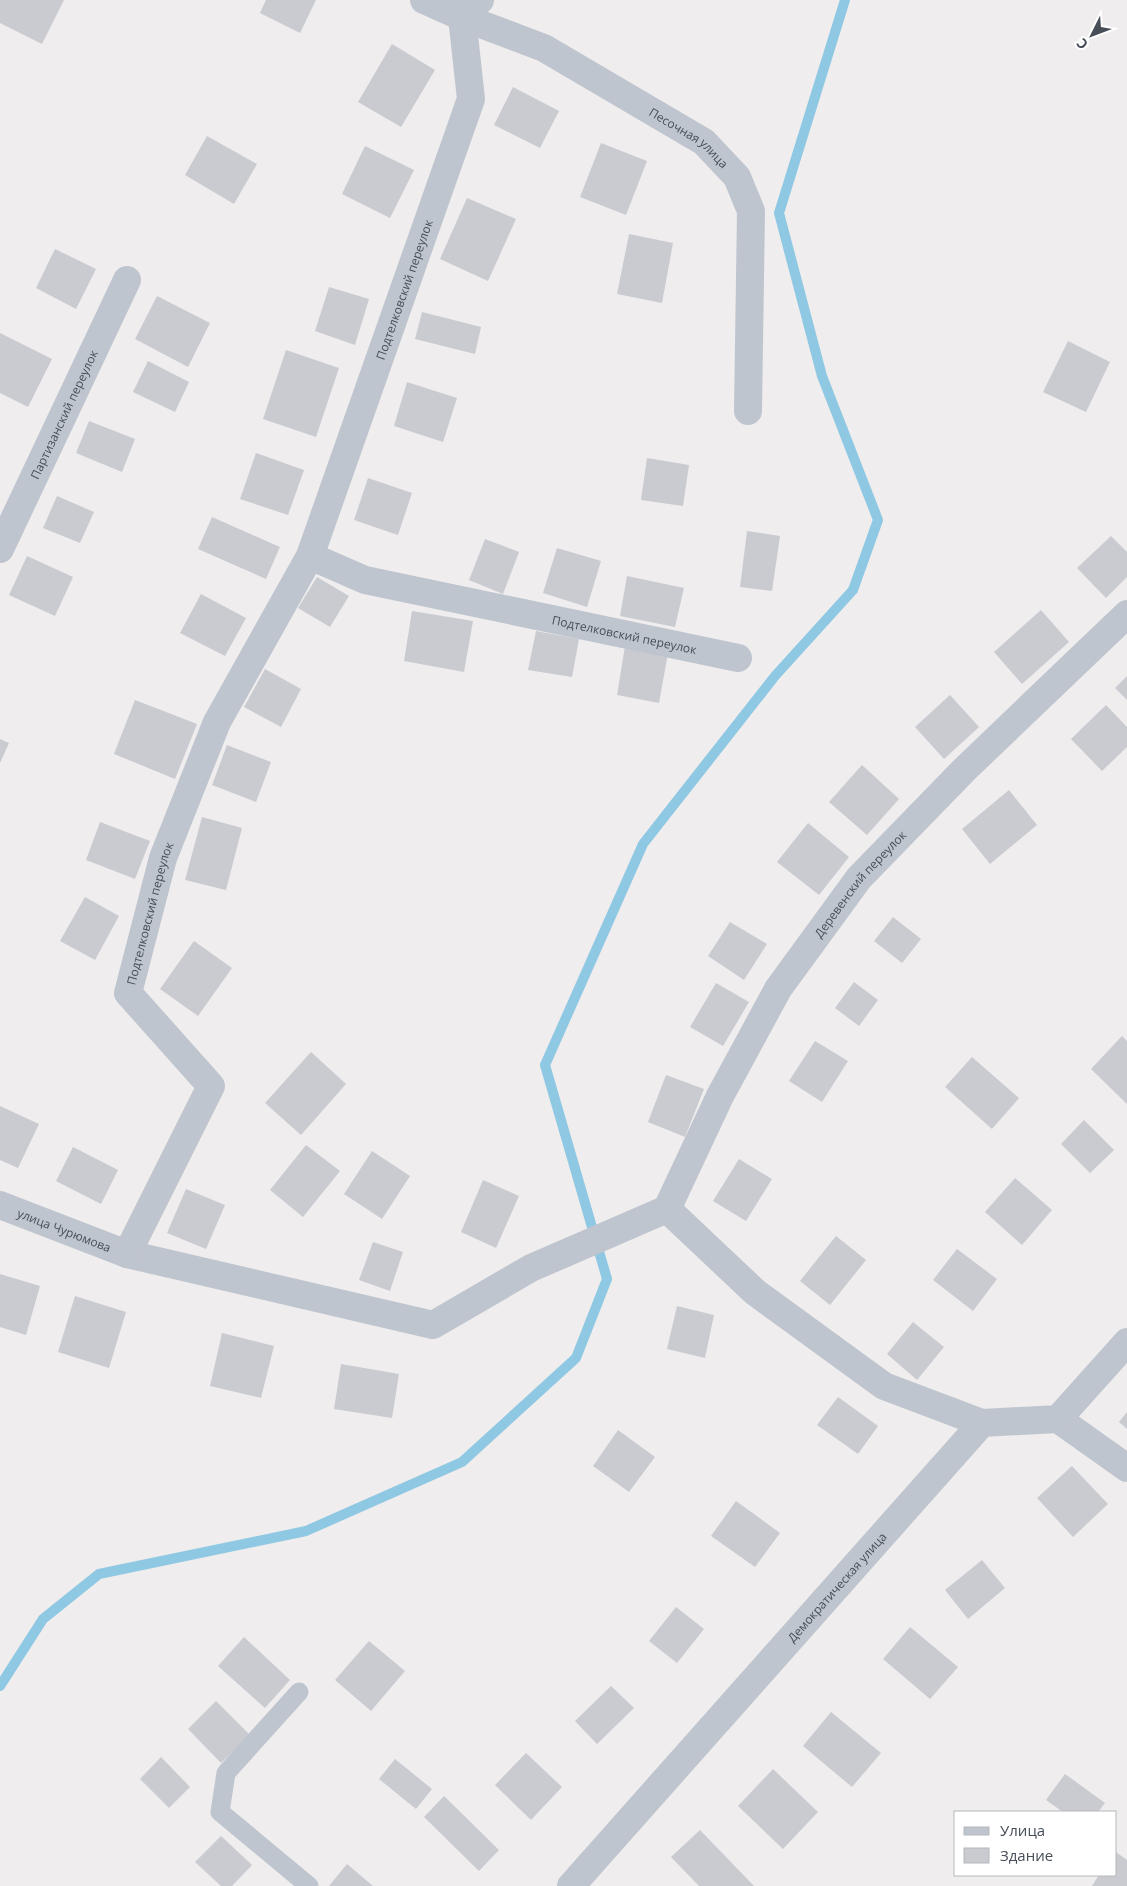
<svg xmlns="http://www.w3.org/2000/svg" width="1127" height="1886" viewBox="0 0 1127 1886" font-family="'Open Sans',sans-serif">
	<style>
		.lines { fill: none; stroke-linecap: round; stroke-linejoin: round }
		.stream { stroke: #8fc8e2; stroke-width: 10 }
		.building { fill: #cacbd1 }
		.lane { stroke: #bfc5ce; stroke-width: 19 }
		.street { stroke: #bfc5ce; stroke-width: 28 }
		.labels { text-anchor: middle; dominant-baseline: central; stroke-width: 4.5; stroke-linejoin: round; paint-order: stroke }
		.street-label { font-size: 12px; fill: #474e58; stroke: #fff }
	</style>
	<rect width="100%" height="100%" fill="#efeded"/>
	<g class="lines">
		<!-- stream -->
		<path class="stream" d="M0 1686 43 1619 99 1574 306 1531 462 1462 576 1358 607 1279 545 1065 643 844 775 676 853 590 878 520 822 376 779 213 845 0"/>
	</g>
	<!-- building -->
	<g class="building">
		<path d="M0 0H64L42 44 0 23Z"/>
		<path d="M266 0H316L300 33 260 13Z"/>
		<path d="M392 44 435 70 401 127 358 102Z"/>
		<path d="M513 87 559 111 540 148 494 125Z"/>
		<path d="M207 136 257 164 234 204 185 175Z"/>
		<path d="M601 143 647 161 626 215 580 197Z"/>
		<path d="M365 146 414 170 390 218 342 194Z"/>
		<path d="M467 198 516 219 488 281 440 259Z"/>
		<path d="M629 234 673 243 662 303 617 294Z"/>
		<path d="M55 249 96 269 76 309 36 288Z"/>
		<path d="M329 287 369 299 355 345 315 331Z"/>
		<path d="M157 296 210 323 188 367 135 339Z"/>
		<path d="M422 312 481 327 475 354 415 339Z"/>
		<path d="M0 333 52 359 28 407 0 393Z"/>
		<path d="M1068 341 1110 362 1086 412 1043 392Z"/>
		<path d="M286 350 339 368 316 437 263 419Z"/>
		<path d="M148 361 189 382 175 412 133 392Z"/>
		<path d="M407 382 457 398 443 442 394 426Z"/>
		<path d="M89 421 135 439 122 472 76 453Z"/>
		<path d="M256 453 304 470 288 515 240 499Z"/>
		<path d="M647 458 689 465 683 506 641 500Z"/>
		<path d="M368 478 412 493 398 535 354 520Z"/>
		<path d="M57 496 94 512 80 543 43 528Z"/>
		<path d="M212 517 280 547 266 579 198 549Z"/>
		<path d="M747 531 780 536 772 591 740 587Z"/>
		<path d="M1111 536 1127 552V577L1106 598 1077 568Z"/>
		<path d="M485 539 519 552 503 594 469 580Z"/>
		<path d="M557 548 601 561 587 607 543 593Z"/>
		<path d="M27 556 73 577 55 616 9 595Z"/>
		<path d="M627 576 684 588 675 627 620 616Z"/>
		<path d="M317 577 349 596 330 627 298 608Z"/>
		<path d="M201 594 246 618 225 656 180 633Z"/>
		<path d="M1041 610 1069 642 1022 684 994 652Z"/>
		<path d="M412 611 473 621 464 672 404 661Z"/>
		<path d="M536 631 579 639 572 677 528 670Z"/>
		<path d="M625 646 668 653 659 703 617 695Z"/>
		<path d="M265 669 301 689 281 727 244 707Z"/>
		<path d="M1127 676V700L1115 688Z"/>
		<path d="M950 695 979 727 944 759 915 727Z"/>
		<path d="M135 700 197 724 175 779 114 754Z"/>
		<path d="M1106 705 1127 727V747L1102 771 1071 739Z"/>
		<path d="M0 739 9 743 0 763Z"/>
		<path d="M227 745 271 762 256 802 212 785Z"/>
		<path d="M862 765 899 799 867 835 829 802Z"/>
		<path d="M1009 790 1037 825 990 864 962 829Z"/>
		<path d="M202 817 242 828 226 890 185 880Z"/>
		<path d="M100 822 150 841 135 879 86 860Z"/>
		<path d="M808 823 849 857 819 895 777 862Z"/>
		<path d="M85 897 119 916 95 960 60 941Z"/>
		<path d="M893 917 921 939 902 963 874 941Z"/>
		<path d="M730 922 767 944 744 980 708 956Z"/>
		<path d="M194 941 232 968 198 1016 160 989Z"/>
		<path d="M854 982 878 1000 859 1026 835 1008Z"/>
		<path d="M716 983 749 1002 723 1046 690 1027Z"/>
		<path d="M1122 1036 1127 1041V1104L1091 1069Z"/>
		<path d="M815 1041 848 1061 822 1102 789 1081Z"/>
		<path d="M311 1052 346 1084 301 1135 265 1103Z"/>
		<path d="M972 1057 1019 1098 992 1129 945 1087Z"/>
		<path d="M666 1075 704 1089 685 1137 648 1122Z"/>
		<path d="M0 1106 39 1124 18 1168 0 1160Z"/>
		<path d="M1084 1120 1114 1150 1090 1173 1061 1144Z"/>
		<path d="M306 1145 340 1171 303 1217 270 1190Z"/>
		<path d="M73 1147 118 1170 101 1204 56 1181Z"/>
		<path d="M372 1151 410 1176 382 1219 344 1194Z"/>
		<path d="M739 1159 772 1179 746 1221 713 1201Z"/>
		<path d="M1015 1178 1052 1210 1022 1245 985 1212Z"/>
		<path d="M483 1180 519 1196 496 1248 461 1232Z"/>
		<path d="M186 1189 225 1205 206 1249 167 1233Z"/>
		<path d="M836 1236 866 1260 830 1305 800 1281Z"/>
		<path d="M373 1242 403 1252 390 1291 359 1280Z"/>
		<path d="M957 1249 997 1279 973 1311 933 1280Z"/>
		<path d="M0 1274 40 1286 26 1335 0 1327Z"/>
		<path d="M75 1296 126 1312 109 1368 58 1352Z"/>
		<path d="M677 1306 714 1315 705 1358 667 1349Z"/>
		<path d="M913 1322 944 1347 917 1380 887 1354Z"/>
		<path d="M222 1333 274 1346 261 1398 210 1386Z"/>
		<path d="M341 1364 399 1374 392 1418 334 1409Z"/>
		<path d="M838 1397 878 1426 858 1454 817 1425Z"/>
		<path d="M1127 1412V1429L1119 1422Z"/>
		<path d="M618 1430 655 1457 629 1492 593 1466Z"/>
		<path d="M1072 1466 1108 1504 1073 1537 1037 1498Z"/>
		<path d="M736 1501 780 1533 755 1567 711 1536Z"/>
		<path d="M982 1560 1005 1588 968 1619 945 1590Z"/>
		<path d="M676 1607 704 1629 677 1663 649 1641Z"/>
		<path d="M910 1627 958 1667 930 1699 883 1659Z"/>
		<path d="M244 1637 290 1680 265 1708 218 1666Z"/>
		<path d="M369 1641 405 1671 371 1711 335 1680Z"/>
		<path d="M611 1686 634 1708 597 1744 575 1721Z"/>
		<path d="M216 1701 250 1735 221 1763 188 1729Z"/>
		<path d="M831 1712 881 1753 852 1787 803 1746Z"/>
		<path d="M526 1753 562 1787 531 1820 495 1785Z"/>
		<path d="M161 1757 190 1787 169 1808 140 1779Z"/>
		<path d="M395 1759 432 1789 416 1809 379 1779Z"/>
		<path d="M773 1769 818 1812 783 1849 738 1806Z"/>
		<path d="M1065 1774 1105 1803 1098 1812H1063L1046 1800Z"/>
		<path d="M444 1796 499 1850 479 1871 424 1817Z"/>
		<path d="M700 1830 754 1886H699L671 1857Z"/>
		<path d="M221 1836 252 1865 232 1886H221L195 1862Z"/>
		<path d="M1116 1852 1127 1860V1886H1092L1099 1875H1116Z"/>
		<path d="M347 1864 373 1886H329Z"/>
	</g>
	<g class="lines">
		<!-- lane -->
		<path class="lane" d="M299 1692 226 1773 220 1812 309 1886"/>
		<!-- street -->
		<g class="street">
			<path id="s1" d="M424 0 462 17 544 48 704 142 737 177 751 211 748 411"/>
			<path id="s2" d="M0 549 127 280"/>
			<path id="s3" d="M310 556 365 580 738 658"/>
			<path id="s4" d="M0 1205 127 1254 433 1325 531 1268 667 1209 755 1292 884 1386 982 1423"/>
			<path id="s5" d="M667 1209 720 1096 778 989 859 878 965 769 1127 614"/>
			<path id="s6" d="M127 1254 211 1086 128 993 163 858 217 722 310 556 471 99 462 17 480 0"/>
			<path d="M1058 1419 1127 1468"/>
			<path id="s7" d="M571 1886 982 1423 1058 1419 1127 1342"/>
		</g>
	</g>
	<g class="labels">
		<!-- street labels -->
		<g class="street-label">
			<text stroke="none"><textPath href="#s1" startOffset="300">Песочная улица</textPath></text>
			<text stroke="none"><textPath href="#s6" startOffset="1071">Подтелковский переулок</textPath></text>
			<text stroke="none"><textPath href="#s2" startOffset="149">Партизанский переулок</textPath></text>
			<text stroke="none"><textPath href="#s3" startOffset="325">Подтелковский переулок</textPath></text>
			<text stroke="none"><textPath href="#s5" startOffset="380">Деревенский переулок</textPath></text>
			<text stroke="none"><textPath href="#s6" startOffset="395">Подтелковский переулок</textPath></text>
			<text stroke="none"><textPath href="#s4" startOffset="69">улица Чурюмова</textPath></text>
			<text stroke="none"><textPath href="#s7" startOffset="400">Демократическая улица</textPath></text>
		</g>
	</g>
	<!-- legend -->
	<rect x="954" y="1811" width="162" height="65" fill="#ffffff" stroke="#b5b8bc"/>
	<rect x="964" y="1827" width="25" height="8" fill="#bfc5ce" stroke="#b5b8bc"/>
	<text x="1000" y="1836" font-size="15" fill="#474e58">Улица</text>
	<rect x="964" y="1848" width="25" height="15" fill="#cacbd1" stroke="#b5b8bc"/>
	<text x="1000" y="1861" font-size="15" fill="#474e58">Здание</text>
	<!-- north arrow -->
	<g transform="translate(1092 35) rotate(228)" stroke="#ffffff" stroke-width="4" paint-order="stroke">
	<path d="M0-4L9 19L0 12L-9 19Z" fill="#474e58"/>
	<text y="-8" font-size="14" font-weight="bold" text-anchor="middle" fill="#474e58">С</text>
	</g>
</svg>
